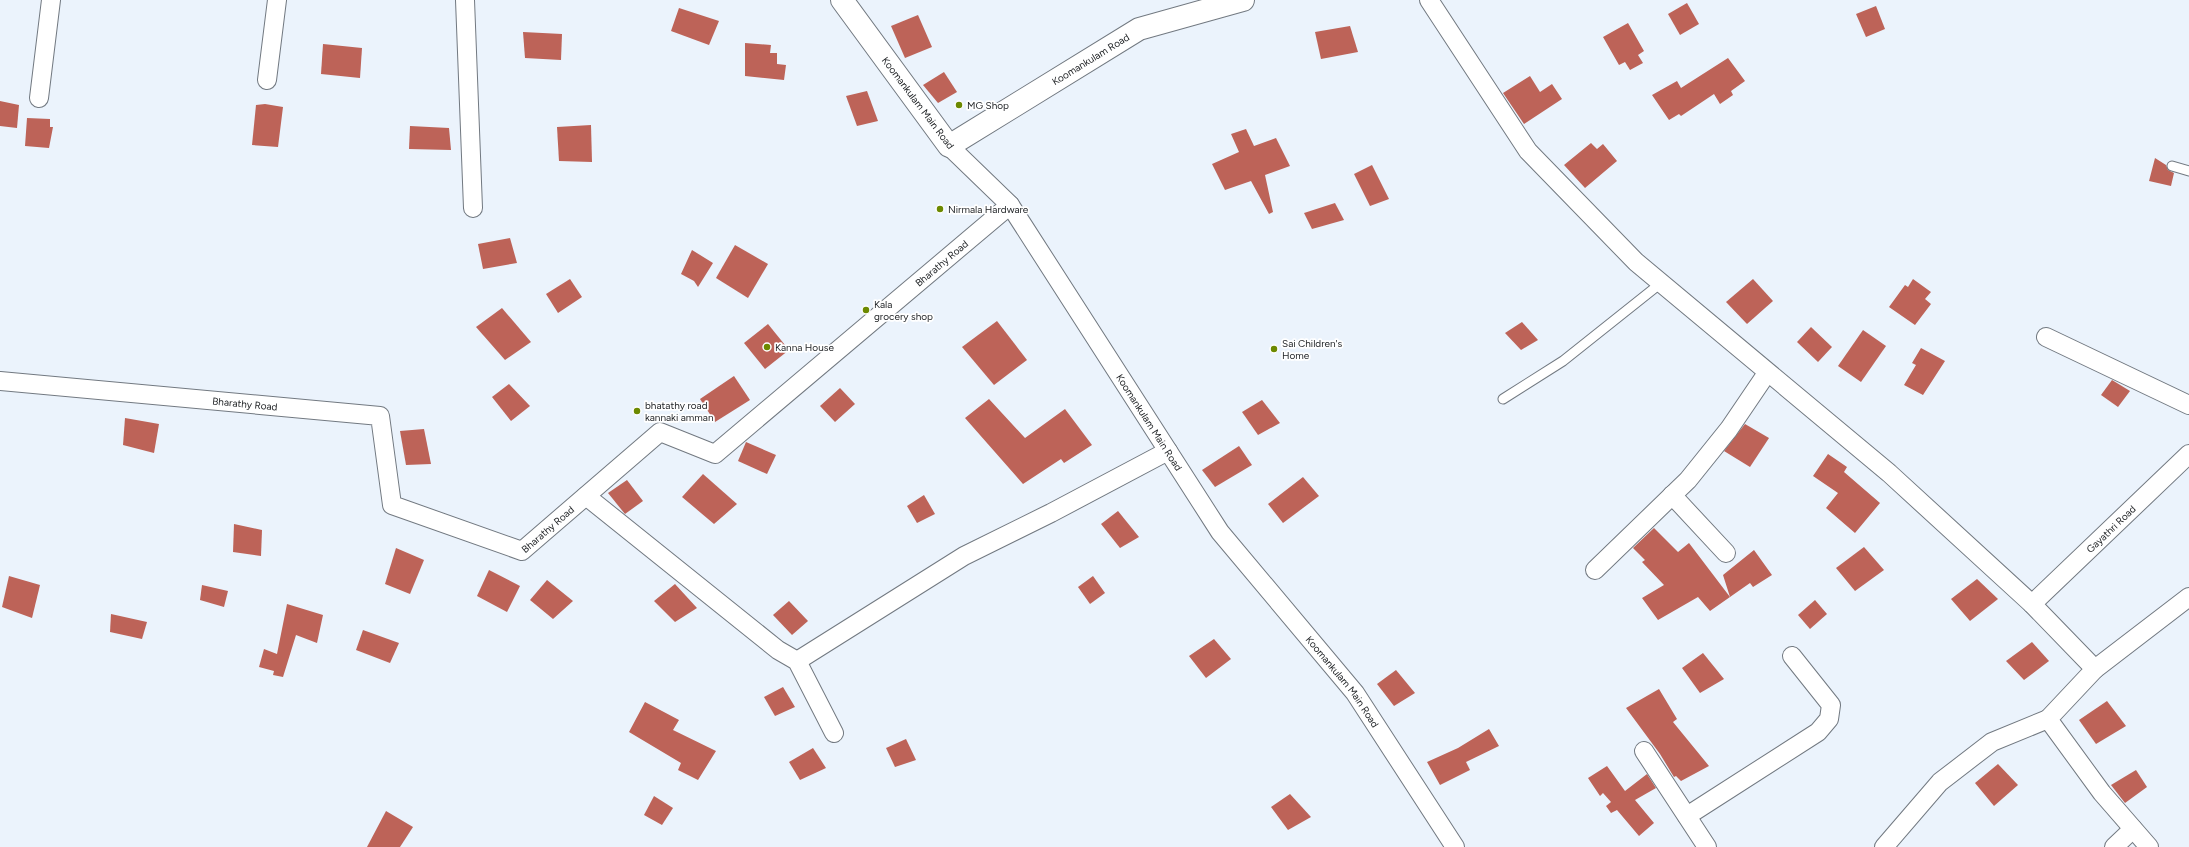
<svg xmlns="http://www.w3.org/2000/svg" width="2189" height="847" viewBox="0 0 2189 847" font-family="Figtree,sans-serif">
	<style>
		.building { fill: #bd6358 }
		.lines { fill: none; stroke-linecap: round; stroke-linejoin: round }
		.service-casing { stroke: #727981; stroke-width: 11 }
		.minor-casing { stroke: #727981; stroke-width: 20 }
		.tertiary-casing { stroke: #727981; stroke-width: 24 }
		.service { stroke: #fff; stroke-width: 9 }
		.minor { stroke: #fff; stroke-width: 18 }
		.tertiary { stroke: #fff; stroke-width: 22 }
		.poi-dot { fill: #6c8900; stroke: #fff; stroke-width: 1.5 }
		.labels { text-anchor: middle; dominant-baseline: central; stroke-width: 3.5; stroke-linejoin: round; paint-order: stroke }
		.street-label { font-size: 10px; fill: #1c1f22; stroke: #fff }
		.poi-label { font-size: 10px; fill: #1c1f22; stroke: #fff; text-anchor: start }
	</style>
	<rect width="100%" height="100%" fill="#ebf3fc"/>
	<!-- building -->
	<g class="building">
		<path d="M1687 3 1699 24 1680 35 1668 14Z"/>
		<path d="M1876 6 1885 29 1866 37 1856 14Z"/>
		<path d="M679 8 719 21 709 45 671 31Z"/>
		<path d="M918 15 932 47 905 58 891 26Z"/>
		<path d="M1628 23 1644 51 1638 55 1643 63 1630 70 1625 62 1619 65 1603 37Z"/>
		<path d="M1350 26 1358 52 1321 59 1315 32Z"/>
		<path d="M523 32 562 34 561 60 525 58Z"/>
		<path d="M745 43 771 45 770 53H777V64L786 65 784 80 745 76Z"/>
		<path d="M323 44 362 48 360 78 321 74Z"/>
		<path d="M1728 58 1745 81 1731 91 1733 95 1720 104 1714 94 1681 116 1679 114 1669 120 1652 95 1677 81 1681 88Z"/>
		<path d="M944 72 957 92 938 103 923 85Z"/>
		<path d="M1530 76 1540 92 1552 84 1562 99 1524 124 1503 93Z"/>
		<path d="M867 91 878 121 857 126 846 96Z"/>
		<path d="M0 101 19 105 17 128 0 126Z"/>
		<path d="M265 104 283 107 278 147 252 145 256 105Z"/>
		<path d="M27 118 50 119V127H53L49 148 25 146Z"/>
		<path d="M591 125 592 162 559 161 557 127Z"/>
		<path d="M410 126 449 128 451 150 409 149Z"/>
		<path d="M1246 129 1254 146 1276 138 1290 166 1265 175 1273 212 1269 214 1251 181 1225 190 1212 164 1239 152 1231 134Z"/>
		<path d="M1591 143 1597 149 1603 144 1617 161 1585 188 1564 165Z"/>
		<path d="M2155 158 2166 165 2168 170 2174 173 2171 186 2149 181Z"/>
		<path d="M1372 165 1389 199 1370 206 1354 174Z"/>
		<path d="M1335 203 1344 220 1312 229 1304 213Z"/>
		<path d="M510 238 517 263 483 269 478 244Z"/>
		<path d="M735 245 768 264 748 298 716 278Z"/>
		<path d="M692 250 713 263 698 287 694 281 681 274Z"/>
		<path d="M570 279 582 297 558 313 546 294Z"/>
		<path d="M1753 279 1773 301 1747 324 1726 302Z"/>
		<path d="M1913 279 1931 292 1925 299 1931 304 1915 325 1889 307 1905 285 1908 287Z"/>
		<path d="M502 308 531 342 505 360 476 327Z"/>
		<path d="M997 321 1027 360 994 385 962 347Z"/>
		<path d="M1522 322 1538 340 1521 350 1505 333Z"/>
		<path d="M768 324 789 350 765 369 744 343Z"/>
		<path d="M1811 327 1832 347 1818 362 1797 342Z"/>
		<path d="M1863 330 1886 346 1861 382 1838 366Z"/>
		<path d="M1921 348 1945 361 1923 395 1904 385 1916 365 1912 363Z"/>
		<path d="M734 376 750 400 715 422 700 399Z"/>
		<path d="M2112 380 2130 391 2118 407 2101 395Z"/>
		<path d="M509 384 530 406 511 421 492 397Z"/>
		<path d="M840 388 855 404 835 422 820 406Z"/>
		<path d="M989 399 1025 438 1065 409 1092 445 1064 463 1061 459 1023 484 965 418Z"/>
		<path d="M1262 400 1280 423 1258 435 1242 412Z"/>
		<path d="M125 418 159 424 154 453 123 445Z"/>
		<path d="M1745 424 1769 438 1750 467 1724 451Z"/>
		<path d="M424 429 431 464 406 465 400 431Z"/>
		<path d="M746 442 776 455 767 474 738 461Z"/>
		<path d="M1239 446 1252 465 1215 487 1202 470Z"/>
		<path d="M1828 454 1847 467 1844 472 1880 503 1855 533 1826 508 1838 493 1813 476Z"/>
		<path d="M703 474 737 504 714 524 682 497Z"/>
		<path d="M1303 477 1319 496 1283 523 1268 504Z"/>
		<path d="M627 480 643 501 625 514 608 493Z"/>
		<path d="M924 495 935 514 917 523 907 506Z"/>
		<path d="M1118 511 1139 537 1120 548 1101 524Z"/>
		<path d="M234 524 262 530 261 556 233 552Z"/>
		<path d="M1654 528 1678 552 1689 543 1730 597 1710 611 1698 597 1658 620 1642 598 1664 585 1642 562 1645 560 1633 548Z"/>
		<path d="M1864 547 1884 570 1855 591 1836 568Z"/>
		<path d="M396 548 424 560 410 594 385 584Z"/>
		<path d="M1754 550 1772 575 1753 587 1750 583 1730 597 1723 575Z"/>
		<path d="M489 570 520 586 507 612 477 596Z"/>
		<path d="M9 576 40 585 32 618 2 607Z"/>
		<path d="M1093 576 1105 593 1090 604 1078 587Z"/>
		<path d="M1977 579 1998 599 1970 621 1951 599Z"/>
		<path d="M547 580 573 601 553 619 530 600Z"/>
		<path d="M675 584 697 608 675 622 654 601Z"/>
		<path d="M202 585 228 591 224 607 200 600Z"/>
		<path d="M1815 600 1827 614 1810 629 1798 615Z"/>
		<path d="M789 601 808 621 792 635 773 615Z"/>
		<path d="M287 604 323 615 317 643 296 635 283 677 273 675 274 671 259 667 264 649 277 654Z"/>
		<path d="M111 614 147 622 142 639 110 632Z"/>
		<path d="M363 630 399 643 390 663 356 650Z"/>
		<path d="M1214 639 1231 659 1206 678 1189 656Z"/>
		<path d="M2032 642 2049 661 2024 680 2006 661Z"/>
		<path d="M1703 653 1724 679 1700 693 1682 668Z"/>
		<path d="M1396 670 1415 693 1394 706 1377 684Z"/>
		<path d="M783 687 795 707 775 716 764 697Z"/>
		<path d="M1659 689 1677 719 1673 722 1709 766 1681 781 1676 776 1674 777 1660 754 1626 708Z"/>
		<path d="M2107 701 2126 726 2096 744 2079 720Z"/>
		<path d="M645 702 679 720 673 730 716 751 698 780 678 770 681 763 629 732Z"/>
		<path d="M1489 729 1499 746 1466 762 1470 770 1440 785 1427 762 1458 748Z"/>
		<path d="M906 739 916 760 895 767 886 748Z"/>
		<path d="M813 748 826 768 800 780 789 762Z"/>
		<path d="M1998 764 2018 785 1994 806 1975 783Z"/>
		<path d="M1607 766 1625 791 1647 774 1656 788 1635 800 1654 823 1639 836 1617 810 1611 813 1606 806 1611 802 1603 793 1600 796 1588 778Z"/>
		<path d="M2136 770 2147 787 2125 803 2111 785Z"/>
		<path d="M1290 794 1311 817 1288 830 1271 807Z"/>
		<path d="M654 796 673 808 662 825 644 815Z"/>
		<path d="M386 811 413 827 400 847H367Z"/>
	</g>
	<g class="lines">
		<defs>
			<g id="service">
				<path d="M2172 166 2189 171"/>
				<path d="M1503 399 1563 361 1661 283"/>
			</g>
			<g id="minor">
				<path d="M465 0 473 208"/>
				<path d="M1429 0 1528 151 1636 262 1889 473 2032 604 2095 669 2048 719 2102 793 2149 847"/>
				<path d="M267 80 277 0"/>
				<path d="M39 98 51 0"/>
				<path id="s1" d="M949 146 1010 205 1220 532 1355 693 1455 847"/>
				<path d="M2046 337 2189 405"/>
				<path id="s2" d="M0 381 380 416 392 505 522 551 660 432 715 454 1010 205"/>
				<path d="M1672 495 1726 553"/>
				<path d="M586 496 778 650 797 661 834 733"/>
				<path d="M1595 570 1688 480 1729 429 1767 373"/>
				<path id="s3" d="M2032 604 2189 454"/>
				<path d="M797 661 964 556 1051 513 1168 451"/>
				<path d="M2095 669 2189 597"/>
				<path d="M1644 751 1707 847"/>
				<path d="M1687 816 1818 732 1829 719 1831 705 1792 656"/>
				<path d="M1884 847 1940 782 1992 742 2048 719"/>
				<path d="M2114 847 2133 829"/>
			</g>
			<g id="tertiary">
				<path id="s4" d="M842 0 949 146 1139 29 1243 0"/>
			</g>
		</defs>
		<!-- service casing -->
		<use href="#service" class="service-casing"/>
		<!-- minor casing -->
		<use href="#minor" class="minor-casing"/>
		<!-- tertiary casing -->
		<use href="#tertiary" class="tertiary-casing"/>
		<!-- service -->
		<use href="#service" class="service"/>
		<!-- minor -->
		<use href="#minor" class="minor"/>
		<!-- tertiary -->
		<use href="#tertiary" class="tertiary"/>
	</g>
	<!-- markers -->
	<g class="poi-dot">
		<circle cx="959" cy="105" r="4"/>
		<circle cx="940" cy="209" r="4"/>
		<circle cx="866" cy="310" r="4"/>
		<circle cx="767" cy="347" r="4"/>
		<circle cx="1274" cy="349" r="4"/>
		<circle cx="637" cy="411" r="4"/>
	</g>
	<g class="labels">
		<!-- street labels -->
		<g class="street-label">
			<text stroke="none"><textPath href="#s4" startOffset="347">Koomankulam Road</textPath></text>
			<text transform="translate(918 103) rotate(53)">Koomankulam Main Road</text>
			<text stroke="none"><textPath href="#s2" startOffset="1147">Bharathy Road</textPath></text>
			<text stroke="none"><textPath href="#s2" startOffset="246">Bharathy Road</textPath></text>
			<text stroke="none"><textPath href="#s1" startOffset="343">Koomankulam Main Road</textPath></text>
			<text stroke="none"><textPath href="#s2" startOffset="643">Bharathy Road</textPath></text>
			<text stroke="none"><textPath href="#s3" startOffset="109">Gayathri Road</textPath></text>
			<text stroke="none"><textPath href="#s1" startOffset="667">Koomankulam Main Road</textPath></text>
		</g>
		<!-- poi labels -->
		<g class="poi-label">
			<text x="967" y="105">MG Shop</text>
			<text x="948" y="209">Nirmala Hardware</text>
			<text x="874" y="304">Kala<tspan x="874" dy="12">grocery shop</tspan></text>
			<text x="1282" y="343">Sai Children's<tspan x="1282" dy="12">Home</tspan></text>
			<text x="775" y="347">Kanna House</text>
			<text x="645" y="405">bhatathy road<tspan x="645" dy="12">kannaki amman</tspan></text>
		</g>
	</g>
</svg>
